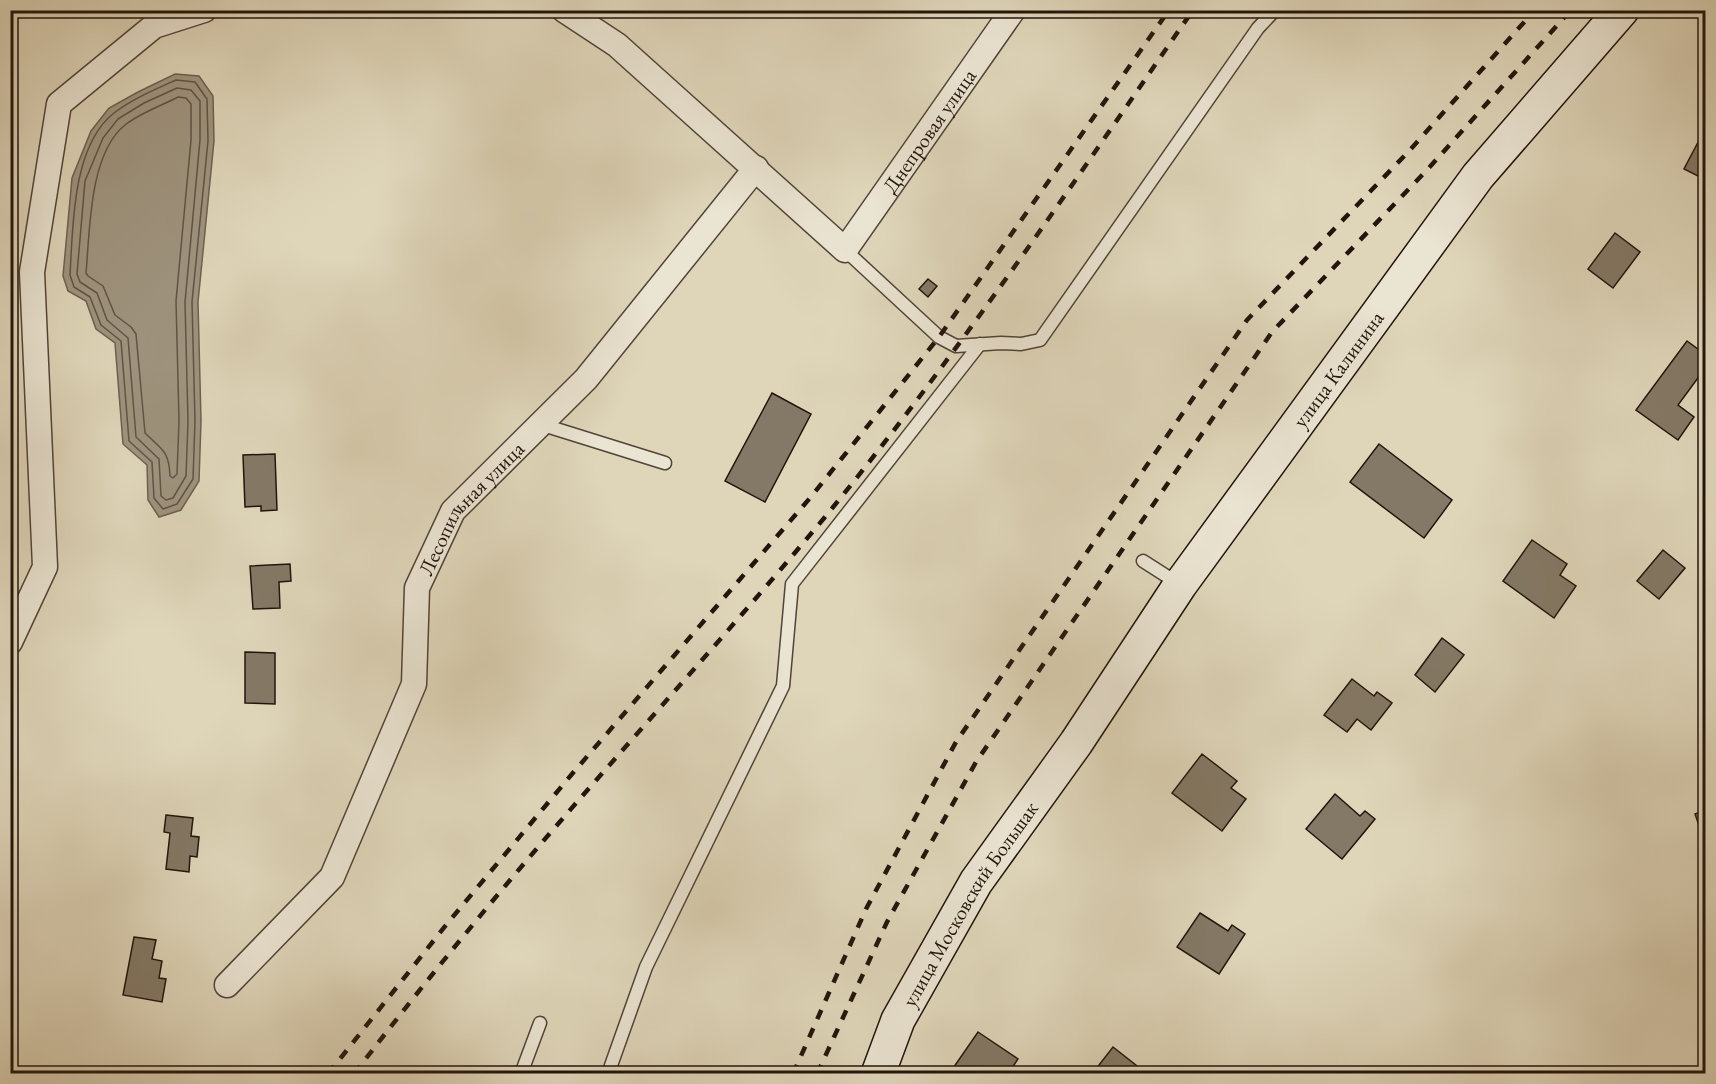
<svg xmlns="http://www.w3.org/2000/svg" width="1716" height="1084" viewBox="0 0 1716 1084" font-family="'EB Garamond',serif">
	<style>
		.water { fill: #9f947f; stroke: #6d6151; stroke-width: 1.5 }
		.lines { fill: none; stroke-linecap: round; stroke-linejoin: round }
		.shore { stroke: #605446; stroke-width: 1.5 }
		.building { fill: #847966; stroke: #22140c; stroke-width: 1.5 }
		.lane-casing { stroke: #514438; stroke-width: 15 }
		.street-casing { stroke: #514438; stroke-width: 27 }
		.secondary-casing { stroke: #22140c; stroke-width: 36 }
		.lane { stroke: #eae4d2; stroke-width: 12 }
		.street { stroke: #eae4d2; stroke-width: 24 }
		.secondary { stroke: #eae4d2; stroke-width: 33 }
		.rail { stroke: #22140c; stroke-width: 4.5; stroke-dasharray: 10 10; stroke-linecap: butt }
		.labels { text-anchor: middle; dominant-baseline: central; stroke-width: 5; stroke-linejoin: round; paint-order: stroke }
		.street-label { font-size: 21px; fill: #22140c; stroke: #eae4d2 }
	</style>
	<rect width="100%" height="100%" fill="#dfd6ba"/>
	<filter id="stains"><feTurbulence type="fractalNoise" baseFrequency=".00333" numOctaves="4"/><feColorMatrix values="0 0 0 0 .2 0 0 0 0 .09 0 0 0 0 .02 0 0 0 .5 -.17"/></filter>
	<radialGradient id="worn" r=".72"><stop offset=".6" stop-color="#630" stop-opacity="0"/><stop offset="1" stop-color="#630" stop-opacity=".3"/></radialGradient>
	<!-- water -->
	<path class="water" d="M175 74 199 76 213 96 214 141 198 302 201 421 199 481 181 510 159 517 148 500 147 465 123 444 115 343 96 329 86 301 68 291 63 276 72 178 91 131 109 108 138 92Z"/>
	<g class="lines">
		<!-- shore -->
		<g class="shore">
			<path d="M176 80 195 82 207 99 208 141 192 302 195 421 193 479 177 504 163 509 154 498 152 462 129 441 121 341 101 325 90 297 74 287 70 275C73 226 72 146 114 113 132 99 156 89 176 80Z"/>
			<path d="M177 88 191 90 200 101V140L185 302 188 421 186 476 173 498 166 500 161 496 159 459 136 437 128 338 107 320 97 293 80 282 77 274 85 181 103 138 118 119 144 103Z"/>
			<path d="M178 97 186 98 191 104V140L176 301 179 421 177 474 173 478 170 476C169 450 161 449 145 433L136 334 131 327 115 315 103 286 88 276 86 273C90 230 89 154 125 125 140 113 161 106 178 97Z"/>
		</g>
	</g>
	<!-- building -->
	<g class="building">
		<path d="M1706 127V180L1684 169Z"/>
		<path d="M1615 233 1640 252 1613 288 1588 269Z"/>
		<path d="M928 279 937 286 928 297 919 289Z"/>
		<path d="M1687 341 1706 355V367L1678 405 1694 417 1678 440 1636 410Z"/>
		<path d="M772 393 811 414 765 502 725 481Z"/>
		<path d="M1379 444 1452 500 1424 538 1350 482Z"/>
		<path d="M275 454 277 510 261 511V506L245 507 243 455Z"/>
		<path d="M1532 540 1567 564 1560 575 1576 586 1554 618 1503 581Z"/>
		<path d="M1663 550 1685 568 1659 599 1637 581Z"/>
		<path d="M290 564 291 581 279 582 280 608 253 609 250 566Z"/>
		<path d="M1442 638 1464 655 1435 692 1415 675Z"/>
		<path d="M245 652 275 653V704L245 703Z"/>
		<path d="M1352 679 1374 696 1377 692 1392 703 1371 730 1357 719 1347 732 1324 715Z"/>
		<path d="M1202 754 1237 781 1231 788 1246 799 1222 831 1172 793Z"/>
		<path d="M1335 794 1360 816 1365 811 1375 819 1342 859 1306 829Z"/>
		<path d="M1706 810V842L1705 843 1695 814Z"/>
		<path d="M166 815 193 818 191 836 199 837 197 857 190 856 189 872 166 869 170 833 164 832Z"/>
		<path d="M1200 913 1228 931 1232 925 1245 934 1219 974 1177 947Z"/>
		<path d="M134 937 156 940 152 959 162 961 159 978 166 979 162 1002 123 995Z"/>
		<path d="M978 1032 1018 1059 1008 1074H949Z"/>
		<path d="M1113 1047 1137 1066 1131 1074H1092Z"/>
	</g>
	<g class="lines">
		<defs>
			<g id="lane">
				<path d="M845 250 939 337 956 346 1001 343 1021 344 1040 340 1258 28 1275 10"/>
				<path d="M540 424 665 463"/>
				<path d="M1143 561 1179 584"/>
				<path d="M521 1074 540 1023"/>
				<path d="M608 1074 646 967 783 686 792 584 980 344"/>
			</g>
			<g id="street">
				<path id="s1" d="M564 10 617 45 845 250 1013 10"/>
				<path d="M10 642 45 567 32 272 59 104 154 26 204 10"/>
				<path id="s2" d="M227 985 332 877 414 684 417 588 453 511 586 379 756 168"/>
			</g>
			<g id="secondary">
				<path id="s3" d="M878 1074 898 1020 976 882 1076 743 1180 585 1478 176 1622 10"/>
			</g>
		</defs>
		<!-- lane casing -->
		<use href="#lane" class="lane-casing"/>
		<!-- street casing -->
		<use href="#street" class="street-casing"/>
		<!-- secondary casing -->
		<use href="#secondary" class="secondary-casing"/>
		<!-- lane -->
		<use href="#lane" class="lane"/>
		<!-- street -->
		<use href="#street" class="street"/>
		<!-- secondary -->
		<use href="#secondary" class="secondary"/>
		<!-- rail -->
		<g class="rail">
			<path d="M328 1074 446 925 572 774 810 498 939 337 1169 10"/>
			<path d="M354 1074C430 975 510 878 592 785 670 696 749 608 825 517 957 356 1074 182 1193 10"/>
			<path d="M793 1074 866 909 956 742 1247 320 1409 151 1535 10"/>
			<path d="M817 1074 887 922 976 762 1272 332 1427 170 1571 10"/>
		</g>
	</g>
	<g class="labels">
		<!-- street labels -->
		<g class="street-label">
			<text stroke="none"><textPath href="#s1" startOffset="516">Днепровая улица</textPath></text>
			<text stroke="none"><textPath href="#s3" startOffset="844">улица Калинина</textPath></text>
			<text stroke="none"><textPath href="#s2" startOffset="554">Лесопильная улица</textPath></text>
			<text stroke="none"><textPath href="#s3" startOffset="194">улица Московский Большак</textPath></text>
		</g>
	</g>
	<!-- margin -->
	<rect width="1716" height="1084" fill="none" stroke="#dfd6ba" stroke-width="36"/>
	<rect x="12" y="12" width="1692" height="1060" fill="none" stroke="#22140c" stroke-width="3"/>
	<rect x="18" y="18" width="1680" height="1048" fill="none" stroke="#22140c" stroke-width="1.5"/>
	<rect width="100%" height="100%" filter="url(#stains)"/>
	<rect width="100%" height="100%" fill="url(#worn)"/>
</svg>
